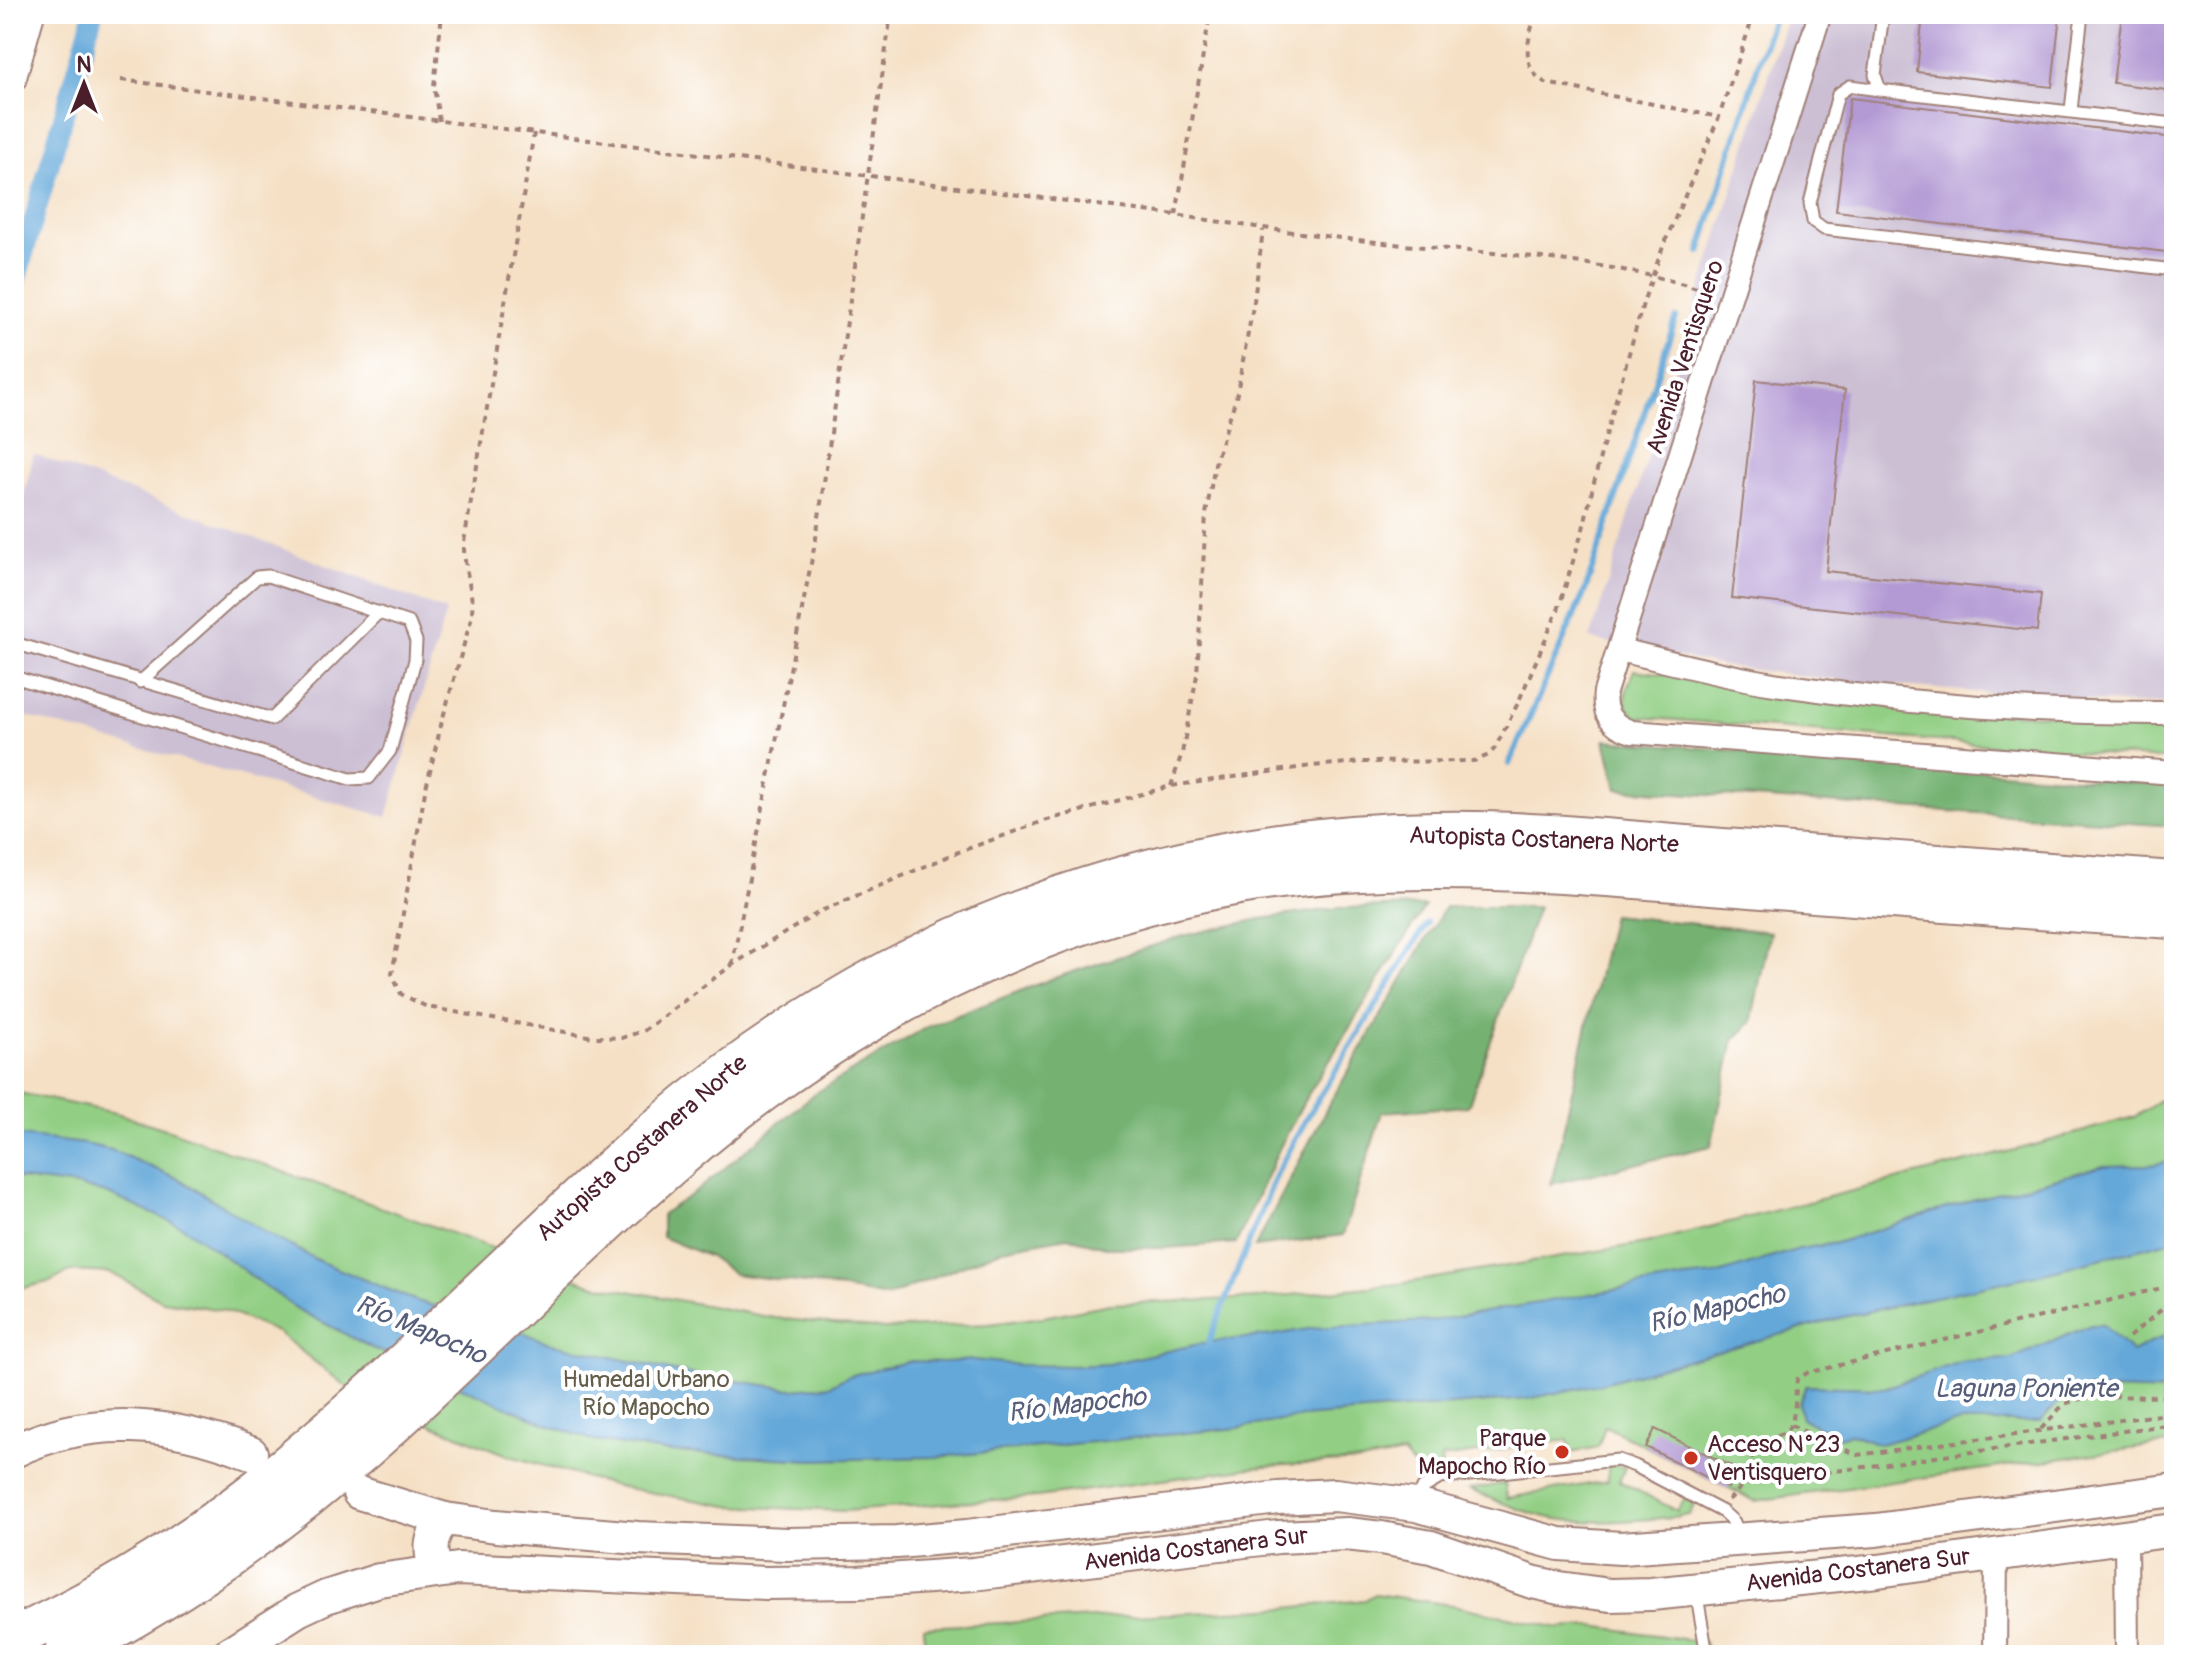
<svg xmlns="http://www.w3.org/2000/svg" width="2188" height="1669" viewBox="0 0 2188 1669" font-family="Pangolin,sans-serif">
	<style>
		.industrial { fill: #ccbfd4 }
		.green { fill: #92cf84; stroke: #6e7758; stroke-width: 2 }
		.forest { fill: #75b272; stroke: #60684e; stroke-width: 2 }
		.water { fill: #63a8d9; stroke: #566482; stroke-width: 2 }
		.lines { fill: none; stroke-linecap: round; stroke-linejoin: round }
		.stream { stroke: #63a8d9; stroke-width: 6 }
		.canal { stroke: #63a8d9; stroke-width: 20 }
		.building { fill: #b39ad4 }
		.lane-casing { stroke: #a08078; stroke-width: 15 }
		.street-casing { stroke: #a08078; stroke-width: 26 }
		.secondary-casing { stroke: #a08078; stroke-width: 36 }
		.highway-casing { stroke: #a08078; stroke-width: 44 }
		.path { stroke: #a08078; stroke-width: 4; stroke-dasharray: 6 6; stroke-linecap: butt }
		.lane { stroke: #fff; stroke-width: 11 }
		.street { stroke: #fff; stroke-width: 22 }
		.secondary { stroke: #fff; stroke-width: 32 }
		.highway { stroke: #fff; stroke-width: 40 }
		.poi-dot { fill: #c8321e; stroke: #fff; stroke-width: 3 }
		.labels { text-anchor: middle; dominant-baseline: central; stroke-width: 8; stroke-linejoin: round; paint-order: stroke }
		.street-label { font-size: 24px; fill: #4a1f2b; stroke: #fff }
		.park-label { font-size: 24px; fill: #635d4a; stroke: #fff }
		.poi-label { font-size: 24px; fill: #4a1f2b; stroke: #fff; text-anchor: end }
		.water-label { font-size: 26px; font-style: italic; fill: #555d79; stroke: #fff }
	</style>
	<rect width="100%" height="100%" fill="#fff"/>
	<filter id="ink" filterUnits="userSpaceOnUse"><feTurbulence type="fractalNoise" baseFrequency=".0125" numOctaves="2"/><feDisplacementMap in="SourceGraphic" scale="16" xChannelSelector="R" yChannelSelector="G"/><feConvolveMatrix kernelMatrix="1 2 1 2 8 2 1 2 1" color-interpolation-filters="sRGB"/></filter>
	<filter id="wash" filterUnits="userSpaceOnUse"><feTurbulence type="fractalNoise" baseFrequency=".006" numOctaves="4" result="noise"/><feDisplacementMap in="SourceGraphic" scale="32" xChannelSelector="R" yChannelSelector="G"/><feGaussianBlur stdDeviation="1.8" result="paint"/><feColorMatrix in="noise" values="0 0 0 0 0 0 0 0 0 0 0 0 0 0 0 0 0 1.4 0 .05"/><feComposite in="paint" operator="in"/></filter>
	<g filter="url(#wash)">
		<rect width="100%" height="100%" fill="#f5e0c5"/>
		<!-- industrial -->
		<g class="industrial">
			<path d="M1788 14H2174V703L2133 704 1860 683 1723 666 1590 639Z"/>
			<path d="M34 454 446 611 387 817 14 713V534Z"/>
		</g>
		<!-- green -->
		<g class="green">
			<path d="M1634 670 1949 711 2174 720V760L1637 717C1617 704 1627 689 1634 670Z"/>
			<path d="M14 1092 116 1113 172 1131 591 1284 774 1318 884 1329 989 1324 1043 1317 1110 1304 1261 1298 1399 1284 1646 1243 2031 1146 2134 1117 2174 1092V1443L1755 1501 1605 1426 1598 1447 1571 1453 1568 1440 1441 1458 1442 1476 1424 1478 1403 1454 1365 1461 1266 1466 1037 1497 845 1511 728 1506 615 1486 510 1456 433 1425 374 1392 347 1387 277 1332 223 1310 163 1301 111 1273 70 1271 52 1281 14 1290Z"/>
			<path d="M1608 1465 1625 1467 1619 1481 1677 1511 1685 1498 1695 1503 1689 1515C1649 1520 1606 1524 1565 1520 1533 1517 1500 1502 1470 1490L1505 1483 1507 1498 1608 1481Z"/>
			<path d="M1375 1594 1452 1605 1559 1628 1593 1626 1704 1642 1707 1655H924V1627L1286 1608 1365 1600Z"/>
		</g>
		<!-- forest -->
		<g class="forest">
			<path d="M1605 740 2174 786V826L1617 789Z"/>
			<path d="M1425 906 1304 1101 1279 1149 1236 1243 1166 1248H1110L1067 1237 1003 1249 887 1297 821 1285 734 1274 710 1257 662 1237V1214L697 1191 814 1094 927 1027 1051 979 1183 936 1260 919 1338 908Z"/>
			<path d="M1445 907H1538L1468 1106 1382 1112 1343 1235 1255 1247 1328 1106Z"/>
			<path d="M1612 915 1770 932 1751 1023 1734 1040 1711 1146 1551 1184Z"/>
		</g>
		<!-- water -->
		<g class="water">
			<path d="M14 1135 85 1144 112 1150 179 1179 270 1235 321 1262 414 1300 525 1333 549 1343 683 1373 791 1389 829 1386 848 1376 911 1361 944 1362 974 1360 1020 1365 1077 1366 1108 1364 1208 1342 1273 1335 1314 1328 1432 1321 1684 1278 1715 1275 1799 1249 1836 1243 1972 1200 2104 1166 2151 1165 2174 1160V1240L2040 1274 1848 1316 1603 1383 1528 1399 1303 1417 1238 1428 938 1457 812 1460 670 1452 595 1441 546 1424 372 1348 297 1309 185 1228 106 1193 77 1186 14 1178Z"/>
			<path d="M2091 1325H2103L2132 1352 2174 1331V1392L2072 1389 2040 1422H1960L1880 1444 1851 1434 1838 1437 1802 1419 1798 1403 1806 1386 1884 1388 1964 1361 2011 1359Z"/>
		</g>
		<g class="lines">
			<!-- stream -->
			<g class="stream">
				<path d="M1700 252 1774 14"/>
				<path d="M1509 764 1585 591 1676 318"/>
				<path d="M1206 1348 1277 1173 1309 1114 1427 923"/>
			</g>
			<!-- canal -->
			<path class="canal" d="M14 288 93 14"/>
		</g>
		<g id="blocks">
			<!-- building -->
			<g class="building">
				<path d="M1923 14H2060L2052 87 1917 72Z"/>
				<path d="M2122 14H2174V91L2113 83Z"/>
				<path d="M1850 98 2174 138V253L1836 211Z"/>
				<path d="M1756 380 1845 390 1826 571 2041 594 2037 631 1732 598Z"/>
				<path d="M1655 1429 1737 1469 1728 1488 1646 1447Z"/>
			</g>
		</g>
	</g>
	<g filter="url(#ink)">
		<use href="#blocks" fill-opacity="0" stroke="#a08078" stroke-width="2"/>
		<g class="lines">
			<defs>
				<g id="lane">
					<path d="M1883 14 1875 75 1880 90 2174 124"/>
					<path d="M1880 90 1850 86 1838 94 1810 203 1813 221 1824 229 2174 270"/>
					<path d="M2071 110 2082 14"/>
					<path d="M14 643 272 719 379 612"/>
					<path d="M14 677 350 779 369 778 390 751 415 660 416 641 409 623 268 576 257 577 140 682"/>
					<path d="M1417 1504 1423 1488 1440 1478 1618 1460 1635 1466 1723 1512 1734 1522 1739 1535"/>
					<path d="M1696 1590 1707 1655"/>
				</g>
				<g id="street">
					<path d="M1820 14 1605 692C1602 713 1612 726 1632 732L2174 773"/>
					<path d="M14 81 33 14"/>
					<path d="M1620 650C1671 662 1722 676 1774 684 1906 704 2041 714 2174 713"/>
					<path d="M2126 1537 2127 1655"/>
					<path d="M1995 1655 1996 1553"/>
				</g>
				<g id="secondary">
					<path d="M14 1451C92 1413 172 1422 251 1453"/>
					<path d="M359 1493 445 1519 496 1526 638 1538 787 1544 897 1542 967 1536 1278 1498 1335 1495 1416 1505 1559 1544 1621 1548 1876 1530 2174 1490"/>
					<path d="M438 1571C427 1552 430 1534 445 1519"/>
					<path d="M227 1655 298 1610 326 1597 379 1580 458 1569 766 1583 858 1582 973 1574 1278 1537 1347 1534 1381 1538 1431 1547 1532 1582 1559 1588 1610 1595 1651 1594 1878 1571 2174 1530"/>
				</g>
				<g id="highway">
					<path d="M14 1638C91 1602 164 1559 233 1508 385 1394 513 1251 658 1128 880 940 1143 836 1435 832 1536 830 1638 843 1738 850 1883 861 2029 872 2174 882"/>
					<path d="M64 1655C184 1595 294 1514 393 1424 490 1335 581 1242 680 1157 839 1020 1031 920 1239 884 1392 858 1547 871 1700 883 1858 895 2016 909 2174 918"/>
				</g>
			</defs>
			<!-- lane casing -->
			<use href="#lane" class="lane-casing"/>
			<!-- street casing -->
			<use href="#street" class="street-casing"/>
			<!-- secondary casing -->
			<use href="#secondary" class="secondary-casing"/>
			<!-- highway casing -->
			<use href="#highway" class="highway-casing"/>
			<!-- path -->
			<g class="path">
				<path d="M1535 14C1529 40 1518 67 1546 83L1719 117"/>
				<path d="M121 80 1176 215C1258 228 1341 239 1424 247 1526 256 1615 261 1713 293"/>
				<path d="M439 121 434 86 442 14"/>
				<path d="M534 133 464 542C463 568 474 591 472 616L442 721 425 792 392 974 401 994 427 1007 593 1037 622 1038 645 1030 732 965 821 911 956 853 1044 821 1171 786 1311 766 1362 762 1474 761 1489 755 1495 748 1518 703 1558 610 1583 529 1601 453 1644 300 1664 244 1719 117 1754 14"/>
				<path d="M1176 215 1210 14"/>
				<path d="M1171 786 1182 753 1197 675 1206 514 1216 459 1236 398 1254 301 1263 230"/>
				<path d="M732 965 816 538 891 14"/>
				<path d="M2129 1337 2174 1299"/>
				<path d="M1791 1425 1857 1455 2174 1413"/>
				<path d="M2041 1429 2064 1404 2089 1396 2174 1397"/>
				<path d="M1742 1484 2174 1424"/>
				<path d="M1728 1500C1748 1487 1745 1461 1760 1445 1768 1436 1787 1436 1791 1424 1796 1411 1795 1392 1797 1379L1807 1373 2174 1285"/>
			</g>
			<!-- lane -->
			<use href="#lane" class="lane"/>
			<!-- street -->
			<use href="#street" class="street"/>
			<!-- secondary -->
			<use href="#secondary" class="secondary"/>
			<!-- highway -->
			<use href="#highway" class="highway"/>
		</g>
	</g>
	<!-- markers -->
	<g class="poi-dot">
		<circle cx="1562" cy="1452" r="8"/>
		<circle cx="1691" cy="1458" r="8"/>
	</g>
	<g class="labels">
		<!-- street labels -->
		<g class="street-label">
			<text transform="translate(1685 357) rotate(-72)">Avenida Ventisquero</text>
			<text transform="translate(1544 840) rotate(2)">Autopista Costanera Norte</text>
			<text transform="translate(642 1148) rotate(-41)">Autopista Costanera Norte</text>
			<text transform="translate(1196 1549) rotate(-7)">Avenida Costanera Sur</text>
			<text transform="translate(1858 1570) rotate(-7)">Avenida Costanera Sur</text>
		</g>
		<!-- park labels -->
		<g class="park-label">
			<text x="646" y="1379">Humedal Urbano<tspan x="646" dy="28">Río Mapocho</tspan></text>
		</g>
		<!-- poi labels -->
		<g class="poi-label">
			<text x="1546" y="1438">Parque<tspan x="1546" dy="28">Mapocho Río</tspan></text>
			<text x="1707" y="1444" text-anchor="start">Acceso N°23<tspan x="1707" dy="28">Ventisquero</tspan></text>
		</g>
		<!-- water labels -->
		<g class="water-label">
			<text transform="translate(1717 1309) rotate(-13)">Río Mapocho</text>
			<text transform="translate(421 1330) rotate(23)">Río Mapocho</text>
			<text x="2026" y="1389">Laguna Poniente</text>
			<text transform="translate(1077 1405) rotate(-7)">Río Mapocho</text>
		</g>
	</g>
	<!-- margin -->
	<rect width="2188" height="1669" fill="none" stroke="#fff" stroke-width="48"/>
	<!-- north arrow -->
	<g transform="translate(84 84)" stroke="#ffffff" stroke-width="6" paint-order="stroke">
	<path d="M0-6L14 30L0 20L-14 30Z" fill="#4a1f2b"/>
	<text y="-12" font-size="22" font-weight="bold" text-anchor="middle" fill="#4a1f2b">N</text>
	</g>
</svg>
